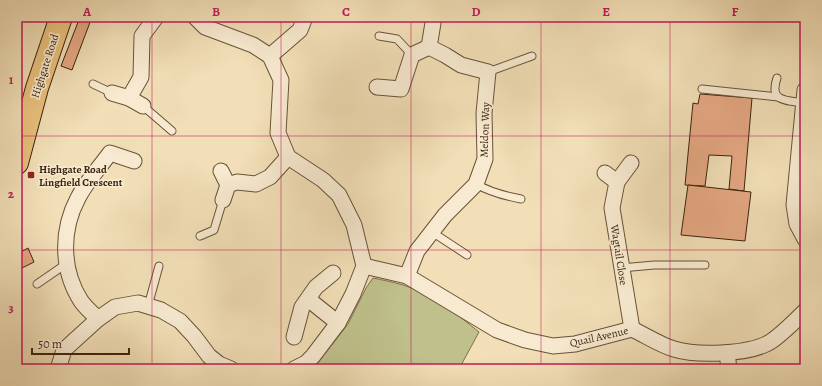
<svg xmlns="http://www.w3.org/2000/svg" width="822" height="386" viewBox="0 0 822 386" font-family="Alegreya,serif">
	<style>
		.green { fill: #bfc08b; stroke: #7e724d }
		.building { fill: #e5a883; stroke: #3c230f }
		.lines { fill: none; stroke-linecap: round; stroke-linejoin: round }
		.lane-casing { stroke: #6a5239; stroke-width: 9 }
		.street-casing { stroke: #6a5239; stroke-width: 17 }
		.primary-casing { stroke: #3c230f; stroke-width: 24 }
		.lane { stroke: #f7ead0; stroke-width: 7 }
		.street { stroke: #f7ead0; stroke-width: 15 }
		.primary { stroke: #e9c07c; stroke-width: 22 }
		.grid { fill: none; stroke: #c2185b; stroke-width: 1; stroke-opacity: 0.55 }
		.poi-dot { fill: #8f2418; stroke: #f7ead0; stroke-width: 1.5 }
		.labels { text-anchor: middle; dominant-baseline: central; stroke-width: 3.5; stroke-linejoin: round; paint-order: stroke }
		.street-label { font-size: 11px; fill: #3c230f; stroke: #f7ead0 }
		.poi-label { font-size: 11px; font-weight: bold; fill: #3c230f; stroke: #f7ead0; text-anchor: start }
		.neatline { fill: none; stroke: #c2185b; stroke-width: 1.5 }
		.grid-label { font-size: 13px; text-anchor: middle; font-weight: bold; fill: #c2185b }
	</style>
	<rect width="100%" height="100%" fill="#f2dfb7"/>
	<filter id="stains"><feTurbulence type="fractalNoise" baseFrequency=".005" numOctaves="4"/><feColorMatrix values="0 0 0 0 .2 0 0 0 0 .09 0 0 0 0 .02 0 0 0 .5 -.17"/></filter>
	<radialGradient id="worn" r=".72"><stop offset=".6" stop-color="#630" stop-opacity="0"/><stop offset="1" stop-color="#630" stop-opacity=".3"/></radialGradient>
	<!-- green -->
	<path class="green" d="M373 278C383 280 393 282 403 285 430 293 457 314 479 332L459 369H313L348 324 366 288Z"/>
	<!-- building -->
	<g class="building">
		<path d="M80 17H92L72 70 61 66Z"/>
		<path d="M700 94 752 98 744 191 729 189 732 156 709 155 705 186 685 185 693 103 698 104Z"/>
		<path d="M688 185 751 192 745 241 681 235Z"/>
		<path d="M28 248 34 262 22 268 17 259V254Z"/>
	</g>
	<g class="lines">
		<defs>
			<g id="lane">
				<path d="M379 36 397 39 412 55"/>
				<path d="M488 72 532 56"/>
				<path d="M777 78C769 102 785 100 804 103"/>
				<path d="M93 84 112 93"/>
				<path d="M702 89 778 97"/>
				<path d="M143 106 172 131"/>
				<path d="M476 184C490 192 505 196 521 199"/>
				<path d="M432 232 467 255"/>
				<path d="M200 236 214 230 223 200"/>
				<path d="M621 268 654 265H705"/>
				<path d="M37 284 66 264"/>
				<path d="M148 306 159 266"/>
			</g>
			<g id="street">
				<path d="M195 17 205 27 253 45 270 56 281 80 278 133 288 157 323 180 339 195 354 225 364 266"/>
				<path d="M270 56 300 30 305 17"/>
				<path d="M377 87 401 89 412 55 429 47"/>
				<path d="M805 90 794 205 797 224 805 239"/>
				<path d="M112 93 129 98 141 77 142 36 156 17"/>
				<path d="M129 98 143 106"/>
				<path d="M631 163 617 182 612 208 632 329"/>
				<path d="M221 171 228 185"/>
				<path d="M605 173 617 182"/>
				<path d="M223 200 228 185 237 182 256 184 270 177 288 157"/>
				<path d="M364 266 407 276 497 330 525 340 553 346 575 344 632 329C645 335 660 345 674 349 697 356 753 355 773 340 784 332 795 321 805 311"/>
				<path d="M407 276 417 251 445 215 476 184 485 159 484 113 488 72 461 65 445 55 429 47 434 17"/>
				<path d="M308 299 338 323"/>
				<path d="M98 319C92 313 85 307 81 301 61 270 61 230 78 198 86 182 100 167 110 153L134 161"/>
				<path d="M294 337 302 307 316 287 333 273"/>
				<path d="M727 353 729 369"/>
				<path d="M58 369 64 350 98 319 115 307 138 303 161 310 180 321 194 336 209 356 219 364 231 369"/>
				<path d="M294 369 306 363 313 356 338 323 353 294 364 266"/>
			</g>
			<path id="primary" d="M17 163 37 88 61 17"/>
		</defs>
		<!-- lane casing -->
		<use href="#lane" class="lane-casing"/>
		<!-- street casing -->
		<use href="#street" class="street-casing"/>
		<!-- primary casing -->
		<use href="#primary" class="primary-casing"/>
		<!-- lane -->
		<use href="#lane" class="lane"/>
		<!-- street -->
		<use href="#street" class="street"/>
		<!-- primary -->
		<use href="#primary" class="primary"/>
	</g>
	<!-- grid -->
	<path class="grid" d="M152 17V369M281 17V369M411 17V369M541 17V369M670 17V369M17 136H805M17 250H805"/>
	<!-- markers -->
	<rect class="poi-dot" x="27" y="171" width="8" height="8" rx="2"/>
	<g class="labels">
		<!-- street labels -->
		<g class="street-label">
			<text transform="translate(45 66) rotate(-72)">Highgate Road</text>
			<text transform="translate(485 130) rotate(-88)">Meldon Way</text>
			<text transform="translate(619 255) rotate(81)">Wagtail Close</text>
			<text transform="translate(599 337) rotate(-13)">Quail Avenue</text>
		</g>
		<!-- poi labels -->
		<g class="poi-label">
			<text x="39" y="169">Highgate Road<tspan x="39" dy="13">Lingfield Crescent</tspan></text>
		</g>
	</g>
	<!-- margin -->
	<rect width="822" height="386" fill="none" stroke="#f2dfb7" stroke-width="44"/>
	<!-- scale -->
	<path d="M32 348v6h97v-6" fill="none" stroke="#3c230f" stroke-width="2"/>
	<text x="38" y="348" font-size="12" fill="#3c230f" stroke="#f7ead0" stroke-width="3" paint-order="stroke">50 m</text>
	<rect x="22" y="22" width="778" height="342" class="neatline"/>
	<g class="grid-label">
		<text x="87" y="16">A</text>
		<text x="216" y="16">B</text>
		<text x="346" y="16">C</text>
		<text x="476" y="16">D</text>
		<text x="606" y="16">E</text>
		<text x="735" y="16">F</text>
		<text x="11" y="84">1</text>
		<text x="11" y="198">2</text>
		<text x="11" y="312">3</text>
	</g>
	<rect width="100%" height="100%" filter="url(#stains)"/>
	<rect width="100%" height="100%" fill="url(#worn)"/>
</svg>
